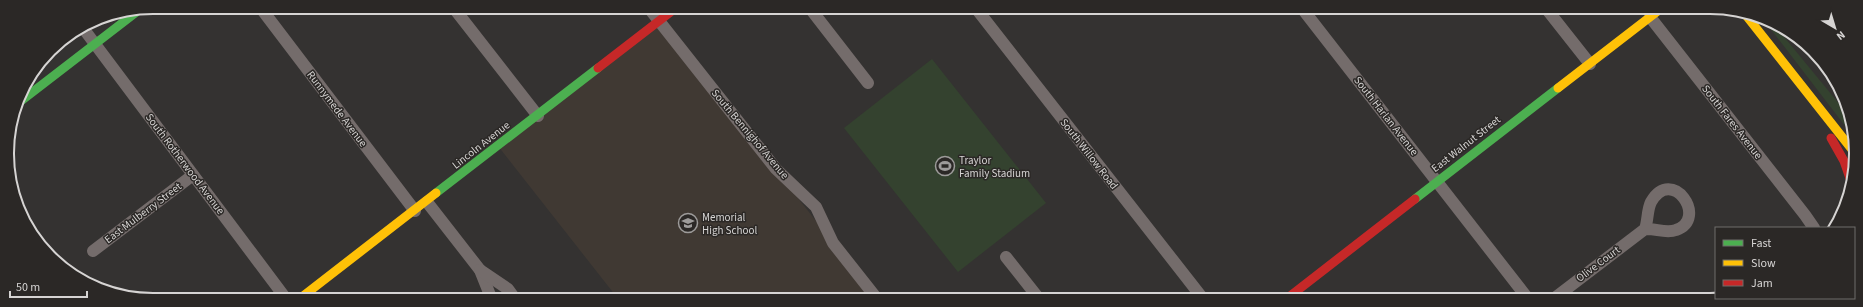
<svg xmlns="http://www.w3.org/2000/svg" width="1863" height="307" viewBox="0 0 1863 307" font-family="'Source Sans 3',sans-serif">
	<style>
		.built { fill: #403933 }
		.green { fill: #34422f }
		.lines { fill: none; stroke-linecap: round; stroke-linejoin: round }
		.street { stroke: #746c6b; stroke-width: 12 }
		.fast { stroke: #4caf50; stroke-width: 9 }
		.slow { stroke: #ffc107; stroke-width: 9 }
		.jam { stroke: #c62828; stroke-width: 9 }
		.labels { text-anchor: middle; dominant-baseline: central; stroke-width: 3; stroke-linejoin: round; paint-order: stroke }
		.street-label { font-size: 11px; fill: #d6d4d3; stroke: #2b2826 }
		.poi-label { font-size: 11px; fill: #d6d4d3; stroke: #2b2826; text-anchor: start }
		.rim { fill: none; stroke: #d6d4d3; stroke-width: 2 }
	</style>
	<rect width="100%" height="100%" fill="#343231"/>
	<!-- built -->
	<path class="built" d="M659 21 878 300H619L498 146Z"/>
	<!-- green -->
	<g class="green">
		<path d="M1763 19 1771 21 1850 117 1852 135Z"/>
		<path d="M932 59 1046 203 958 272 844 128Z"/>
	</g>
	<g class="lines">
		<!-- street -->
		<g class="street">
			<path d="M260 7 415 211"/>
			<path d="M453 7 538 116"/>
			<path d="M648 7 776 169 816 207 833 243 878 300"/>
			<path d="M809 7 868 83"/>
			<path d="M975 7 1204 300"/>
			<path d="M1301 7 1529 300"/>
			<path d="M1545 7 1590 64"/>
			<path d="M1650 17 1805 215 1814 228"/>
			<path d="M83 28 287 300"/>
			<path d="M427 202 480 270 492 300"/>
			<path d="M93 251 193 175"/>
			<path d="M1006 257 1040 300"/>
			<path d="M480 270 508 289 516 300"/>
			<path d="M1552 300 1645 229C1655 228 1666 234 1676 230 1709 219 1672 165 1651 202 1647 210 1648 221 1645 229"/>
		</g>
		<!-- fast -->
		<g class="fast">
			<path d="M17 104 139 10"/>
			<path d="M436 193 598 68"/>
			<path d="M1415 199 1558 88"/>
		</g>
		<!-- slow -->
		<g class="slow">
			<path d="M1745 14 1854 152"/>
			<path d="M1558 88 1663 7"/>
			<path d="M298 300 436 193"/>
		</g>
		<!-- jam -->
		<g class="jam">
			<path d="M1815 53 1825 67"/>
			<path d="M598 68 677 7"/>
			<path d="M1831 138 1844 161 1851 181"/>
			<path d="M1285 300 1415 199"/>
		</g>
	</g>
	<!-- icons -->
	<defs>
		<symbol id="stadium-ring" viewBox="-11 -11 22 22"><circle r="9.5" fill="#2b2826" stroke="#9d9b9a" stroke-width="1.5"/><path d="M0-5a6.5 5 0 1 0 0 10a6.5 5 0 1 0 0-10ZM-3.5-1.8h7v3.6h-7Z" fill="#9d9b9a"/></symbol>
		<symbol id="school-ring" viewBox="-11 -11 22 22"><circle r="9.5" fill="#2b2826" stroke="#9d9b9a" stroke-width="1.5"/><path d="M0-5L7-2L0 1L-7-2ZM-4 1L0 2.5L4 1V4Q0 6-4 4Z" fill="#9d9b9a"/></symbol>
	</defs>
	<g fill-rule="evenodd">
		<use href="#stadium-ring" x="934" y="155" width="22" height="22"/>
		<use href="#school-ring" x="677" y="212" width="22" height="22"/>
	</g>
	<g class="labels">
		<!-- street labels -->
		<g class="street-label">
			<text transform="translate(337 109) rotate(53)">Runnymede Avenue</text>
			<text transform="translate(1386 116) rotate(52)">South Harlan Avenue</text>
			<text transform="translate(1732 122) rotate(52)">South Fares Avenue</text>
			<text transform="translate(750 134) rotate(50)">South Bennighof Avenue</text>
			<text transform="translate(1466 144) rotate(-38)">East Walnut Street</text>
			<text transform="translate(481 145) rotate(-38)">Lincoln Avenue</text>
			<text transform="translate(1089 154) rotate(52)">South Willow Road</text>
			<text transform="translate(185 164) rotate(53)">South Rotherwood Avenue</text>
			<text transform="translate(143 213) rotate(-37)">East Mulberry Street</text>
			<text transform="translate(1598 264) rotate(-37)">Olive Court</text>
		</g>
		<!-- poi labels -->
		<g class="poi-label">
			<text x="959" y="160">Traylor<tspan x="959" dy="13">Family Stadium</tspan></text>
			<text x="702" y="217">Memorial<tspan x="702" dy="13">High School</tspan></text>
		</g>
	</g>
	<!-- crop -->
	<path d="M0 0H1863V307H0ZM153 14H1710A139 139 0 0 1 1849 153V154A139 139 0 0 1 1710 293H153A139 139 0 0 1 14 154V153A139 139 0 0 1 153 14Z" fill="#2b2826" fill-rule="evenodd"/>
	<path class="rim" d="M153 14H1710A139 139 0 0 1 1849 153V154A139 139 0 0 1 1710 293H153A139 139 0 0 1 14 154V153A139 139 0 0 1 153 14Z"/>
	<!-- legend -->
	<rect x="1715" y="227" width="140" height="72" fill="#2b2826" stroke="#6f6d6b"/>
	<rect x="1723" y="240" width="20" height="6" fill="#4caf50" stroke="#6f6d6b"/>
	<text x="1751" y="247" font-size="12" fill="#d6d4d3">Fast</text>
	<rect x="1723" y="260" width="20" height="6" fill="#ffc107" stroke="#6f6d6b"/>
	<text x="1751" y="267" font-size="12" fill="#d6d4d3">Slow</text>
	<rect x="1723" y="280" width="20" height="6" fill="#c62828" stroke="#6f6d6b"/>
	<text x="1751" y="287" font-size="12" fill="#d6d4d3">Jam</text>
	<!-- north arrow -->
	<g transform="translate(1835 28) rotate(142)" stroke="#2b2826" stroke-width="3" paint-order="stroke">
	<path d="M0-3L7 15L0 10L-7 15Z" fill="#d6d4d3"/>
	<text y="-6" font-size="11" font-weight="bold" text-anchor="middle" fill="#d6d4d3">N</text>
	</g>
	<!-- scale -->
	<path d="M10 291v6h77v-6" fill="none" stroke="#d6d4d3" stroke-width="2"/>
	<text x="16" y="291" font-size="12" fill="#d6d4d3" stroke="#2b2826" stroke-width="3" paint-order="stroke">50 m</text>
</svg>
